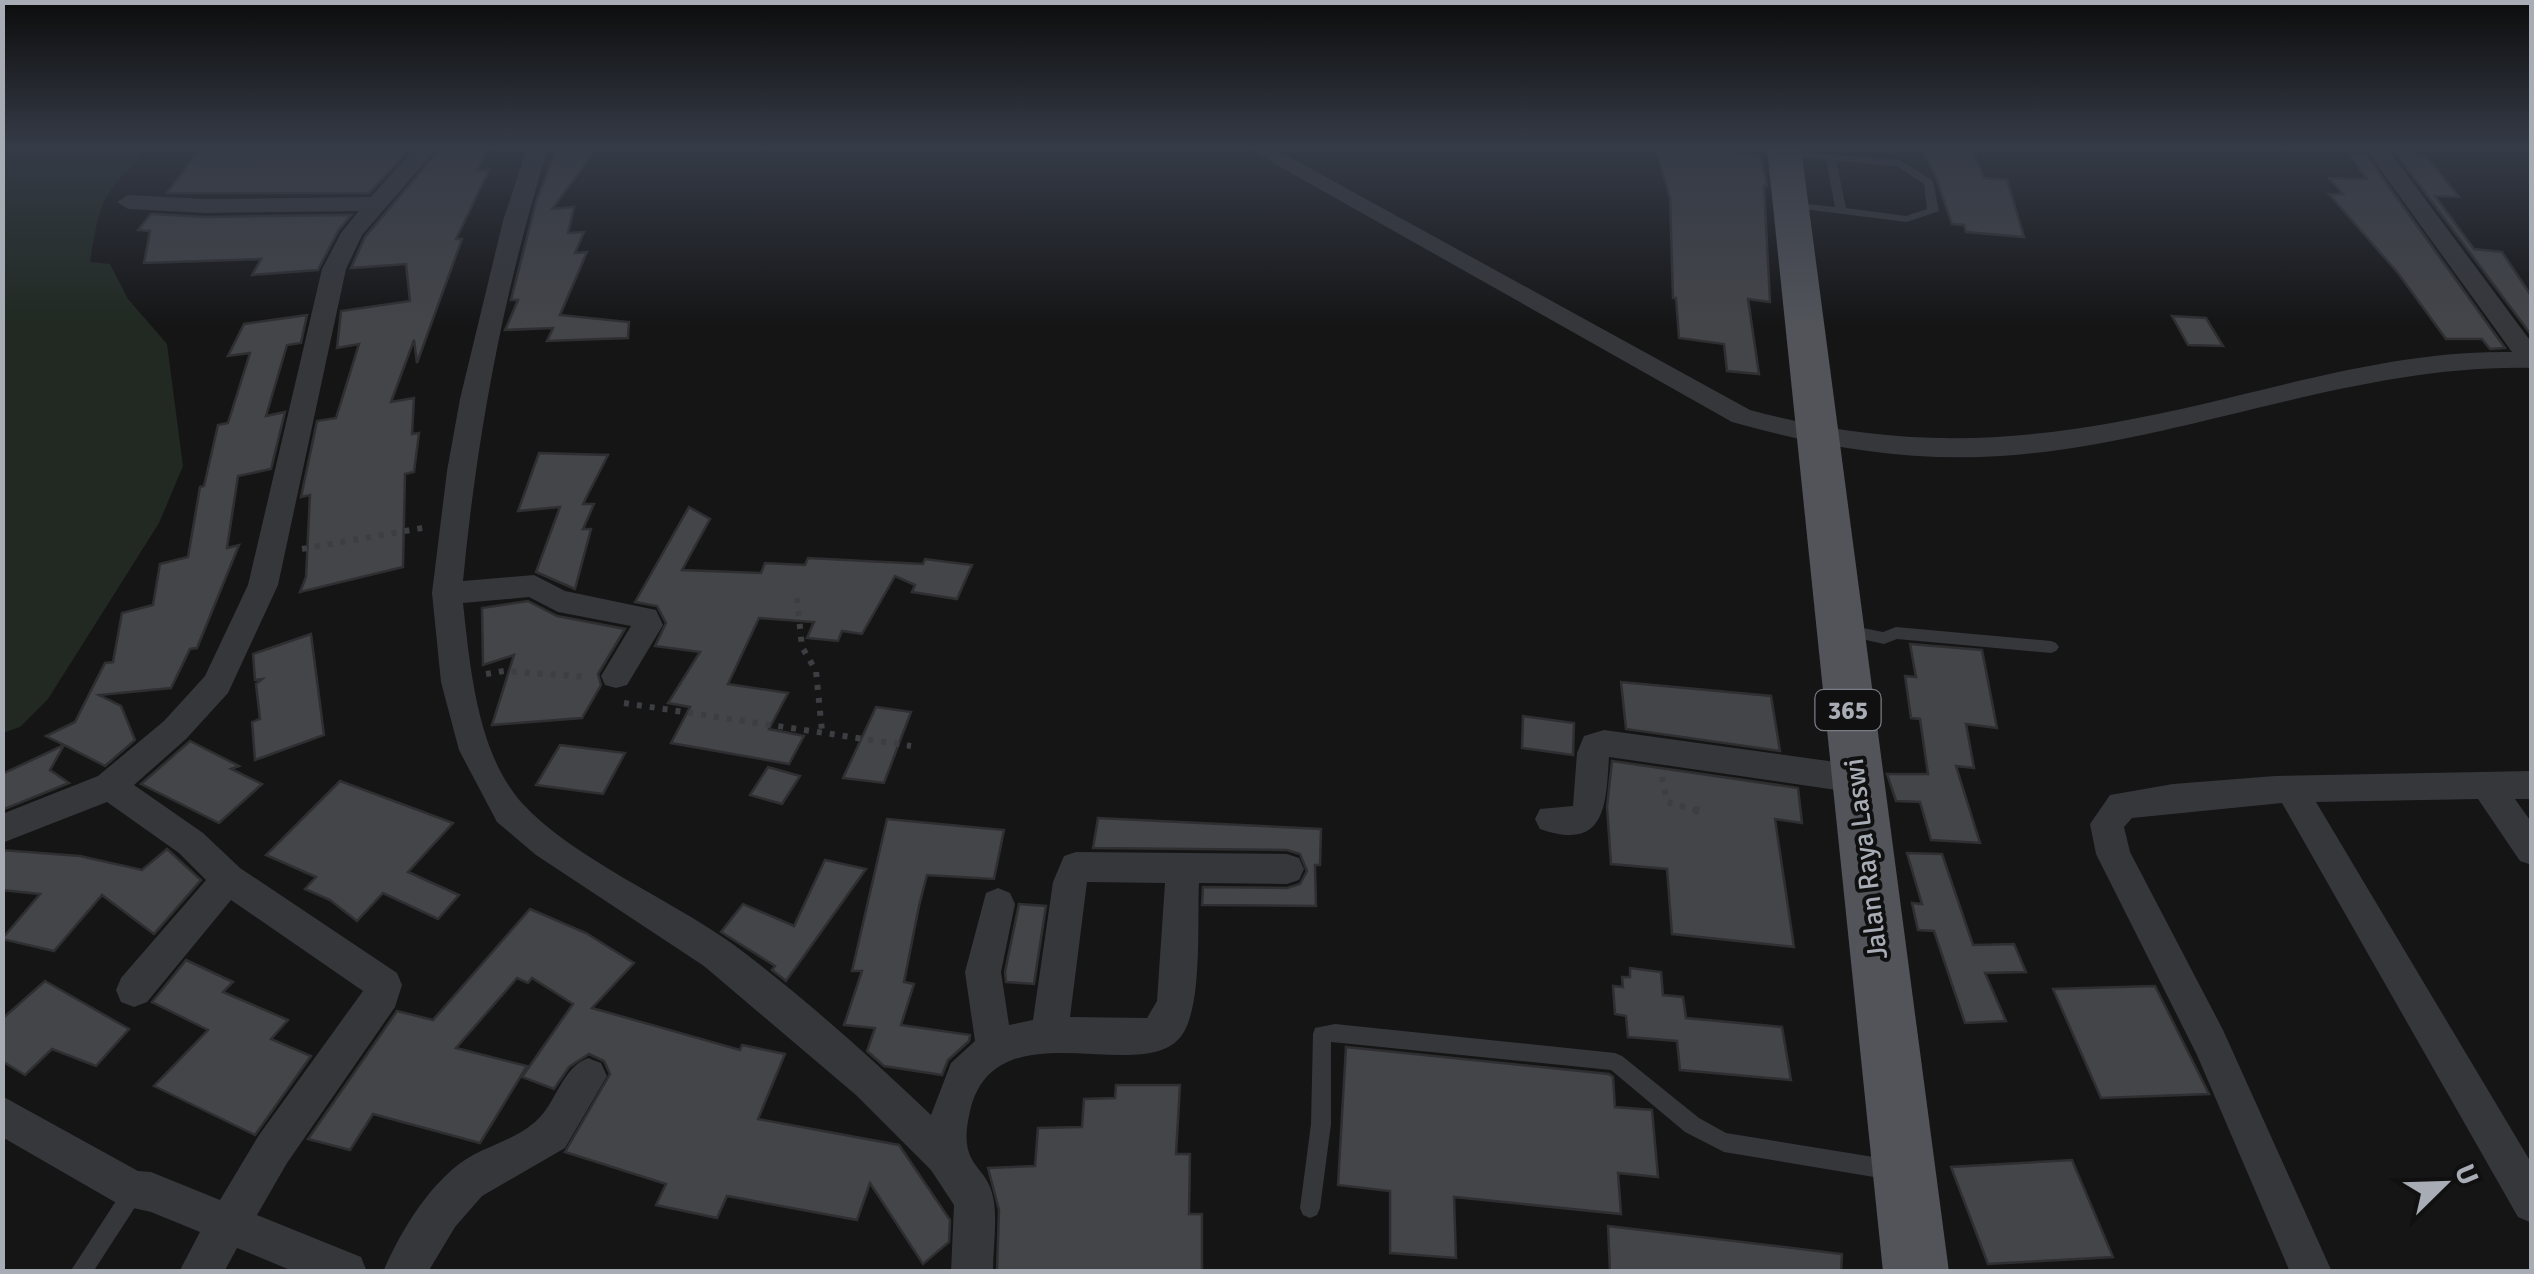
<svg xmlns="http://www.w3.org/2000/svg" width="2534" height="1274" viewBox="0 0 2534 1274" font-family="Signika,sans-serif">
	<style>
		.green { fill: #212922 }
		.building { fill: #444549; stroke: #2f2f32; stroke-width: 2.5 }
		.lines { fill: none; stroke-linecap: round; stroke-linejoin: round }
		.path-far1 { stroke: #3c3e42; stroke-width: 6; stroke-dasharray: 5 8; stroke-linecap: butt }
		.path { stroke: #3c3e42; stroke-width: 8; stroke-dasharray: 6 9; stroke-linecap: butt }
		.service { fill: #36373b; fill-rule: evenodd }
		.minor { fill: #36373b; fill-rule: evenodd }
		.primary { fill: #52545a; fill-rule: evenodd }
		.labels { text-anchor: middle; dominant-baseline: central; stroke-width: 8; stroke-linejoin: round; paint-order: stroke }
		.shield { fill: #101011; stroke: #7a7d84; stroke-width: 2.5 }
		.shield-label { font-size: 25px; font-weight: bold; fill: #a7acb5 }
		.street-label { font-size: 28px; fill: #a7acb5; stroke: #101011 }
	</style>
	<rect width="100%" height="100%" fill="#151516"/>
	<!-- green -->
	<path class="green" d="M2 148H136L142 156C99 196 100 206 90 262L110 264 128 299 167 344 183 466 159 523 48 699 20 727 3 733Z"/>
	<!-- building -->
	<g class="building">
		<path d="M248 148H410L369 193H167L199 150Z"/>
		<path d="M441 148H488L477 171 489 170 456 239H462L417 363 414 340 391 402 414 398 412 434 419 433 414 472 405 474 403 567 300 592 306 577 310 495 301 497 317 421 336 418 359 344 337 348 341 311 410 301 406 264 351 268 365 237Z"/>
		<path d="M557 148H597L552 209 574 207 568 233 584 232 575 253 587 252 560 315 629 322 628 338 547 341 553 328 505 330 518 300H511L536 202Z"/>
		<path d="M1656 148H1733L1736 155H1760L1767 186H1764L1770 302 1748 299 1759 374 1727 371 1724 344 1679 338 1676 298H1673L1670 198Z"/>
		<path d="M1972 148 1984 178 2007 180 2024 237 1966 232 1964 225 1952 224 1935 174 1921 149Z"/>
		<path d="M2392 148H2413L2419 156H2426L2459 197 2435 196 2474 249 2502 252 2532 297V336Z"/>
		<path d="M2349 154 2366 155 2505 348 2490 349 2482 339H2446L2398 273 2329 194H2343L2329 178 2367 179Z"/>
		<path d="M151 214 206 217 351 215 338 231 318 270 252 275 261 259 144 263 150 231 138 230Z"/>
		<path d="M307 315 301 343 287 345 266 416 285 412 271 469 238 476 227 548 239 545 197 648 190 649 171 688 99 695 121 706 135 740 105 766 64 745 50 770 69 783 2 810V774L64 745 46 736 75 722 105 663 113 662 122 613 153 605 160 564 188 557 200 487 204 486 218 425 228 423 250 353 228 356 244 324Z"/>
		<path d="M2172 316 2206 318 2223 346 2188 345Z"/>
		<path d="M539 453 608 455 583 504H594L583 529H591L575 589 536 572 560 507 518 511Z"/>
		<path d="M689 507 710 519 682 570 761 573 765 563 805 565 808 558 923 564 925 559 972 565 957 599 912 592 915 585 895 576 862 634 842 631 838 641 807 638 814 622 759 618 728 684 788 693 769 729 804 736 789 764 671 743 690 707 668 703 700 652 655 646 666 623 657 606 635 602Z"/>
		<path d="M528 601 557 616 625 629 598 674 601 685 582 718 492 725 514 655 483 665 482 608Z"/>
		<path d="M311 634 324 735 255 760 252 722 260 719 256 684 262 679 255 680 253 654Z"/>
		<path d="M1910 644 1982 650 1997 728 1966 724 1974 768 1956 766 1980 843 1931 840 1920 802 1896 801 1887 774H1928L1920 719 1911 718 1905 676 1916 677Z"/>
		<path d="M1621 682 1771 696 1780 751 1626 729Z"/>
		<path d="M876 707 911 712 884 783 843 778Z"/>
		<path d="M1523 716 1574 723 1573 755 1522 748Z"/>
		<path d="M190 741 239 766 231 769 262 784 219 823 141 784Z"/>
		<path d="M560 745 625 753 603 794 536 785Z"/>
		<path d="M1612 761 1798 788 1802 823 1775 819 1794 947 1672 934 1667 869 1611 864 1607 807Z"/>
		<path d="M768 767 800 776 782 804 750 795Z"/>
		<path d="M340 781 453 823 408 872 459 895 438 919 383 893 357 921 330 900 305 889 316 877 266 855Z"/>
		<path d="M1098 818 1321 829 1320 865H1315L1316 906 1202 905 1203 887 1287 888 1300 884 1307 871 1300 854 1287 850 1093 848Z"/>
		<path d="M887 819 1004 830 994 879 927 875 919 906 904 982 914 984 901 1025 970 1035 969 1041 948 1060 942 1075 884 1066 867 1051 875 1028 844 1025 862 971H852Z"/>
		<path d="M167 849 201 880 154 934 102 895 54 951 2 939 40 894 2 890V850L80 856 142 870Z"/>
		<path d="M1907 853 1942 854 1973 945 2014 944 2026 972 1985 973 2006 1021 1965 1023 1934 931 1918 930 1912 903 1922 904Z"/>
		<path d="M825 860 866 869 786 981 772 970 775 966 721 932 743 904 794 926Z"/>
		<path d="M1019 904 1046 906 1034 984 1006 982 1005 972Z"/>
		<path d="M530 909 586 933 634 963 592 1008 740 1050 742 1045 785 1054 758 1119 899 1145 950 1220 949 1242 923 1264 870 1183 857 1220 727 1196 717 1218 656 1205 666 1184 565 1152 610 1074 604 1061 589 1054 569 1067 554 1089 522 1077 573 1004 532 978 528 983 517 978 456 1048 527 1066 480 1143 373 1114 350 1150 308 1139 397 1011 433 1020Z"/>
		<path d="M186 960 233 982 223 992 288 1020 271 1039 311 1056 255 1135 154 1086 208 1030 152 1002Z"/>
		<path d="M1630 968 1661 972 1663 995 1683 997 1686 1018 1782 1027 1791 1080 1680 1070 1677 1041 1628 1037 1626 1016 1615 1014 1613 986 1623 987 1622 977H1630Z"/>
		<path d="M45 981 129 1029 96 1066 52 1049 25 1075 2 1061V1019Z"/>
		<path d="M2155 986 2209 1094 2101 1098 2053 989Z"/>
		<path d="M1346 1047 1609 1074 1613 1077 1615 1107 1652 1110 1658 1177 1618 1173 1621 1214 1454 1197 1456 1258 1390 1253V1191L1338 1185Z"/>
		<path d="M1116 1085H1180L1176 1154H1190L1189 1214H1202V1272H997L999 1210 988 1168 1035 1166 1038 1128 1082 1127 1084 1099 1115 1098Z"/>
		<path d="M2072 1160 2113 1257 1988 1264 1951 1167Z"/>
		<path d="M1608 1226 1842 1254 1841 1272H1610Z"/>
	</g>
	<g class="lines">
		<!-- path-far1 -->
		<g class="path-far1">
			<path d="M302 549 428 527"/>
			<path d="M797 598 802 647 816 671 822 731"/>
			<path d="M486 674 504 671 588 677"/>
			<path d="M624 703 911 746"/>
			<path d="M1662 777 1667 802 1699 811"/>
		</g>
		<!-- path -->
		<path class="path" d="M1695 810 1699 811"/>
		<!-- service -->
		<g class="service">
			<path d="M1785 151 1900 160 1933 181 1939 211 1907 222 1787 207V203L1791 202 1835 207 1826 160 1781 156 1780 154ZM1836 161 1897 166 1924 184 1927 209 1906 216 1846 208Z"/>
			<path d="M1848 625 1883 632 1896 627 2051 641 2056 643 2059 647 2056 651 2051 653 1897 639 1884 644 1843 635 1841 631 1843 627Z"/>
			<path d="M1335 1024 1615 1053 1622 1056 1699 1118 1726 1133 1892 1160 1899 1163 1902 1170 1899 1177 1892 1180 1724 1152 1685 1132 1611 1070 1331 1042V1124L1320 1208 1317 1215 1310 1218 1303 1215 1300 1208 1311 1124 1313 1034 1315 1028Z"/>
			<path d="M134 1181 141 1184 144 1191 141 1198 93 1272H70L127 1184Z"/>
		</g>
		<!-- minor -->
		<g class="minor">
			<path d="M415 148H437L362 235 346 269 278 585 228 693 186 739 134 785 203 833 240 868 397 973 402 985 395 1007 287 1163 257 1215 361 1257 367 1272H295L237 1248 224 1272H179L200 1232 151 1212 120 1205 2 1137V1096L138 1171 151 1172 220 1200 259 1135 363 991 231 900 147 1002 134 1007 121 1002 116 990 121 978 206 880 179 853 107 802 2 843V814L98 776 164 721 205 676 248 585 322 269 341 233 359 211 206 213 128 209 117 202 128 195 206 199 371 197Z"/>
			<path d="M527 148H548C504 290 477 434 463 581L534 575 565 591 656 610 663 625 627 685 616 688 605 685 601 676 631 626 558 612 529 597 463 603C470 666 477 753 522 803 571 857 669 899 730 942 800 994 868 1055 931 1115L951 1063 975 1041 965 972 986 893 998 888 1010 893 1015 904 1001 972 1009 1025 1033 1020 1053 882 1064 856 1076 852 1287 854 1299 858 1304 869 1299 880 1287 884 1199 883C1197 920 1203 1005 1182 1035 1144 1089 995 1004 970 1111 956 1171 989 1162 994 1202 997 1224 993 1249 993 1272H951L954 1205 931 1170 856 1095 704 966 536 855 497 822 459 750 441 682 432 593 447 471 460 399 503 221ZM1087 882 1165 883 1157 1001 1147 1018 1070 1017Z"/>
			<path d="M1247 148H1273L1750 410C1914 454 2036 442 2199 405 2301 381 2406 350 2512 352L2365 148H2387L2532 343V368C2350 364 2181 444 2001 456 1907 462 1822 447 1732 422Z"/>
			<path d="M1604 730 1857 765 1869 769 1873 779 1869 789 1857 793 1609 757C1606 805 1606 852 1540 829L1535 819 1540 809 1573 806 1577 753 1584 736Z"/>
			<path d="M2532 771V799H2515L2532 823V865L2520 861 2478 799 2316 802 2532 1164V1223L2518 1217 2282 803 2132 818 2124 827 2130 852 2223 1030 2332 1272H2290L2197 1055 2096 854 2090 824 2110 795 2173 784 2275 776Z"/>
			<path d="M588 1058 601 1063 607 1076 565 1148 482 1196 455 1227 428 1272H383C401 1230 433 1177 473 1155 493 1144 517 1138 535 1122 557 1103 561 1068 588 1058Z"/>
		</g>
		<!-- primary -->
		<path class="primary" d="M1767 148H1801L1949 1272H1883Z"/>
	</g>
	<!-- sky -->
	<linearGradient id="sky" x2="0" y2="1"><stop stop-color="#0c0c0c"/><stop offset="0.45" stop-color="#353b47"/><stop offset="1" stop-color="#353b47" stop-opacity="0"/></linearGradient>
	<rect width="2534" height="326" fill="url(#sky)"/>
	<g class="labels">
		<!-- shield labels -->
		<rect class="shield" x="1815.5" y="690" width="65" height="40" rx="8"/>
		<g class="shield-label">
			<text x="1848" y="710">365</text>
		</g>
		<!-- street labels -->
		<g class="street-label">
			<text transform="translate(1866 859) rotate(-97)">Jalan Raya Laswi</text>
		</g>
	</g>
	<!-- border -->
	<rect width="2534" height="1274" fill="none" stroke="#a7acb5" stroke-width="10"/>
	<!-- north arrow -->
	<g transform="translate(2444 1184) rotate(67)" stroke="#101011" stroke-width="8" paint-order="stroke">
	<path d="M0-8L18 38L0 25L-18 38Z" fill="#a7acb5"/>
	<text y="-15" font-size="28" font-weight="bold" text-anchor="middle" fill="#a7acb5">U</text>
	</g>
</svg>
